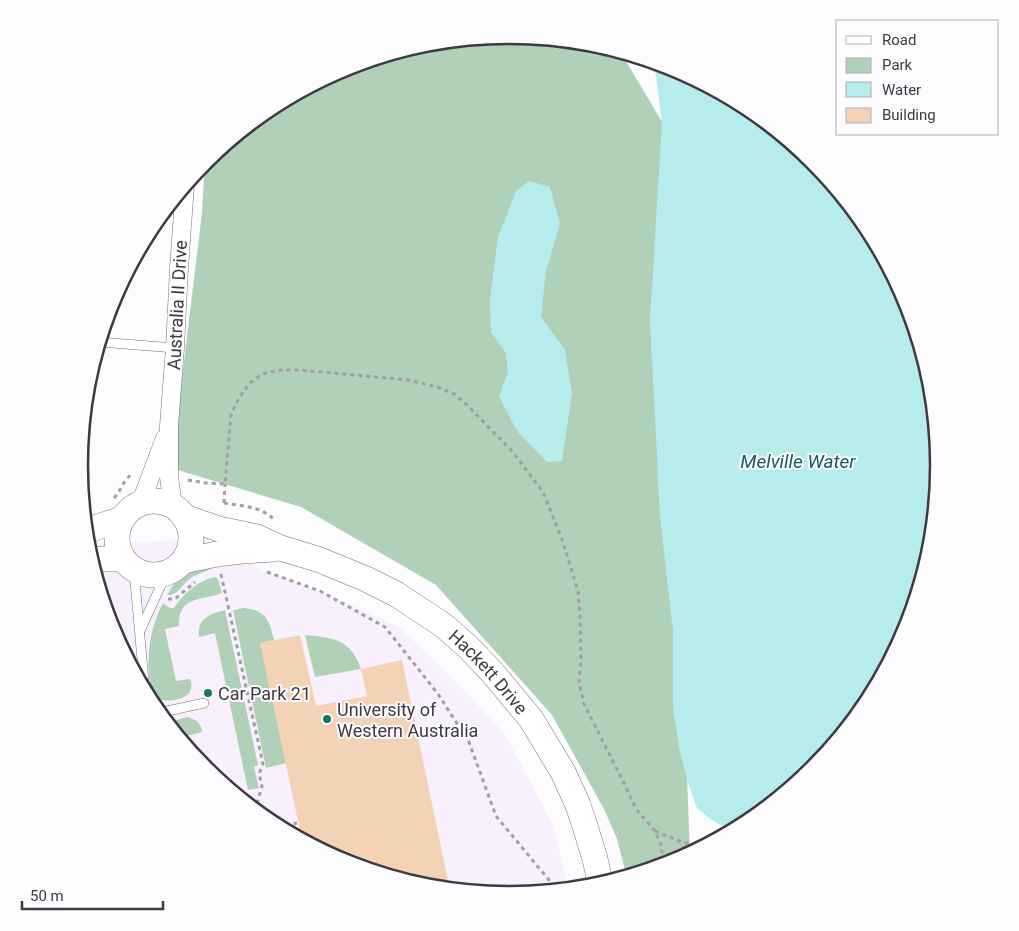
<svg xmlns="http://www.w3.org/2000/svg" width="1019" height="931" viewBox="0 0 1019 931" font-family="Roboto,sans-serif">
	<style>
		.built { fill: #f8f1fd }
		.green { fill: #b0d1b7 }
		.water { fill: #b7ecec }
		.building { fill: #f4d2b5 }
		.lines { fill: none; stroke-linecap: round; stroke-linejoin: round }
		.lane-casing { stroke: #746e79; stroke-width: 10 }
		.street-casing { stroke: #746e79; stroke-width: 19 }
		.secondary-casing { stroke: #746e79; stroke-width: 26 }
		.path { stroke: #a19fa3; stroke-width: 3; stroke-dasharray: 4 4; stroke-linecap: butt }
		.lane { stroke: #fff; stroke-width: 9 }
		.street { stroke: #fff; stroke-width: 18 }
		.secondary { stroke: #fff; stroke-width: 25 }
		.poi-dot { fill: #0f7b56; stroke: #fcfbfe; stroke-width: 2 }
		.labels { text-anchor: middle; dominant-baseline: central; stroke-width: 4; stroke-linejoin: round; paint-order: stroke }
		.street-label { font-size: 18px; fill: #3e3b40; stroke: #fcfbfe }
		.poi-label { font-size: 18px; fill: #3e3b40; stroke: #fcfbfe; text-anchor: start }
		.water-label { font-size: 19px; font-style: italic; fill: #145c5d; stroke: #fcfbfe }
		.rim { fill: none; stroke: #3e3b40; stroke-width: 2.5 }
	</style>
	<rect width="100%" height="100%" fill="#fcfbfe"/>
	<!-- built -->
	<path class="built" d="M202 539 264 571 320 591 399 627 454 680 505 734 554 827 568 890 509 896 425 888 344 863 270 823 205 770 151 704 112 630 87 546 89 545Z"/>
	<!-- green -->
	<g class="green">
		<path d="M510 35 594 43 620 51 662 122 690 855 674 863 627 878 617 839 605 811 578 762 552 715 436 585 301 507 171 468 202 213 205 161 271 107 345 68 426 43Z"/>
		<path d="M214 567C206 572 197 574 191 578 182 584 178 596 167 595L174 584 190 569Z"/>
		<path d="M215 577 218 579 222 593C202 601 178 595 179 626L165 629 176 681 189 679 191 681C192 687 191 692 187 695 179 701 163 703 157 697 151 692 150 684 149 676 147 651 151 625 163 603L170 608H174C184 593 197 581 215 577Z"/>
		<path d="M243 608C266 610 269 619 274 640L261 643 286 763 266 768 233 610Z"/>
		<path d="M225 610 258 765 254 767 259 788 248 790 215 633 199 637C197 618 210 614 225 610Z"/>
		<path d="M305 635C333 638 350 638 361 669L315 677Z"/>
		<path d="M187 717C196 719 201 723 202 732L179 738 166 723Z"/>
	</g>
	<!-- water -->
	<g class="water">
		<path d="M654 62 675 68 749 108 814 161 868 227 907 301 932 382 940 466 932 550 907 631 867 705 814 770 748 824 737 829 731 827 720 825 709 818 697 808 688 783 680 752 673 708V631L660 516 650 321 662 122Z"/>
		<path d="M529 181 550 187 560 224 546 271 541 317 565 350 572 393 562 461 547 462 517 431 499 396 508 372 506 353 491 332 490 299 498 237 516 191Z"/>
	</g>
	<!-- building -->
	<path class="building" d="M300 635 316 706 367 696 361 669 402 660 450 890 425 888 344 863 302 840 260 643Z"/>
	<g class="lines">
		<defs>
			<g id="lane">
				<path d="M99 342 175 348"/>
				<path d="M134 570 145 693"/>
				<path d="M140 631 167 572"/>
				<path d="M158 713 204 703"/>
			</g>
			<g id="street">
				<path d="M141 502 165 438"/>
				<path d="M173 506 169 477V426L175 348 179 268 185 185"/>
			</g>
			<g id="secondary">
				<circle cx="154" cy="538" r="37"/>
				<path id="s1" d="M184 517 219 529 257 537 281 548 320 560 366 579 396 594 443 625 468 647 491 671 531 719 563 772 578 805 585 826 595 859 601 886"/>
				<path d="M85 531 122 519"/>
				<path d="M90 559H123"/>
				<path d="M183 561 217 554 242 551 274 549"/>
			</g>
		</defs>
		<!-- lane casing -->
		<use href="#lane" class="lane-casing"/>
		<!-- street casing -->
		<use href="#street" class="street-casing"/>
		<!-- secondary casing -->
		<use href="#secondary" class="secondary-casing"/>
		<!-- path -->
		<g class="path">
			<path d="M188 480 206 483 225 484 231 414 239 398 250 383 262 374 281 370H301L409 380 440 388 454 394 466 404 512 451 543 492 562 539 578 591 580 613 581 662 579 682 584 704 624 783 636 809 655 831 661 845 664 866"/>
			<path d="M114 498C121 491 123 480 132 474"/>
			<path d="M224 503C241 506 263 506 275 521"/>
			<path d="M224 503 225 484"/>
			<path d="M267 572 320 591 385 627 438 694 469 742 496 816 558 891"/>
			<path d="M221 574 263 764 259 774 262 786 255 811"/>
			<path d="M168 599H175L195 582"/>
			<path d="M278 827 297 823"/>
			<path d="M655 831 684 843 698 844 716 841"/>
		</g>
		<!-- lane -->
		<use href="#lane" class="lane"/>
		<!-- street -->
		<use href="#street" class="street"/>
		<!-- secondary -->
		<use href="#secondary" class="secondary"/>
	</g>
	<!-- markers -->
	<g class="poi-dot">
		<circle cx="208" cy="693" r="5"/>
		<circle cx="327" cy="719" r="5"/>
	</g>
	<g class="labels">
		<!-- street labels -->
		<g class="street-label">
			<text transform="translate(177 305) rotate(-87)">Australia II Drive</text>
			<text stroke="none"><textPath href="#s1" startOffset="348">Hackett Drive</textPath></text>
		</g>
		<!-- poi labels -->
		<g class="poi-label">
			<text x="218" y="693">Car Park 21</text>
			<text x="337" y="709">University of<tspan x="337" dy="21">Western Australia</tspan></text>
		</g>
		<!-- water labels -->
		<g class="water-label">
			<text x="798" y="461">Melville Water</text>
		</g>
	</g>
	<!-- crop -->
	<path d="M0 0H1019V931H0ZM88 465a421 421 0 1 1 842 0a421 421 0 1 1-842 0Z" fill="#fcfbfe" fill-rule="evenodd"/>
	<path class="rim" d="M88 465a421 421 0 1 1 842 0a421 421 0 1 1-842 0Z"/>
	<!-- legend -->
	<rect x="836" y="20" width="162" height="115" fill="#fcfbfe" stroke="#b0aeb2"/>
	<rect x="846" y="36" width="25" height="8" fill="#ffffff" stroke="#b0aeb2"/>
	<text x="882" y="45" font-size="15" fill="#3e3b40">Road</text>
	<rect x="846" y="58" width="25" height="15" fill="#b0d1b7" stroke="#b0aeb2"/>
	<text x="882" y="70" font-size="15" fill="#3e3b40">Park</text>
	<rect x="846" y="82" width="25" height="15" fill="#b7ecec" stroke="#b0aeb2"/>
	<text x="882" y="95" font-size="15" fill="#3e3b40">Water</text>
	<rect x="846" y="108" width="25" height="15" fill="#f4d2b5" stroke="#b0aeb2"/>
	<text x="882" y="120" font-size="15" fill="#3e3b40">Building</text>
	<!-- scale -->
	<path d="M22 901v8h141v-8" fill="none" stroke="#3e3b40" stroke-width="2.5"/>
	<text x="30" y="901" font-size="15" fill="#3e3b40" stroke="#fcfbfe" stroke-width="4" paint-order="stroke">50 m</text>
</svg>
